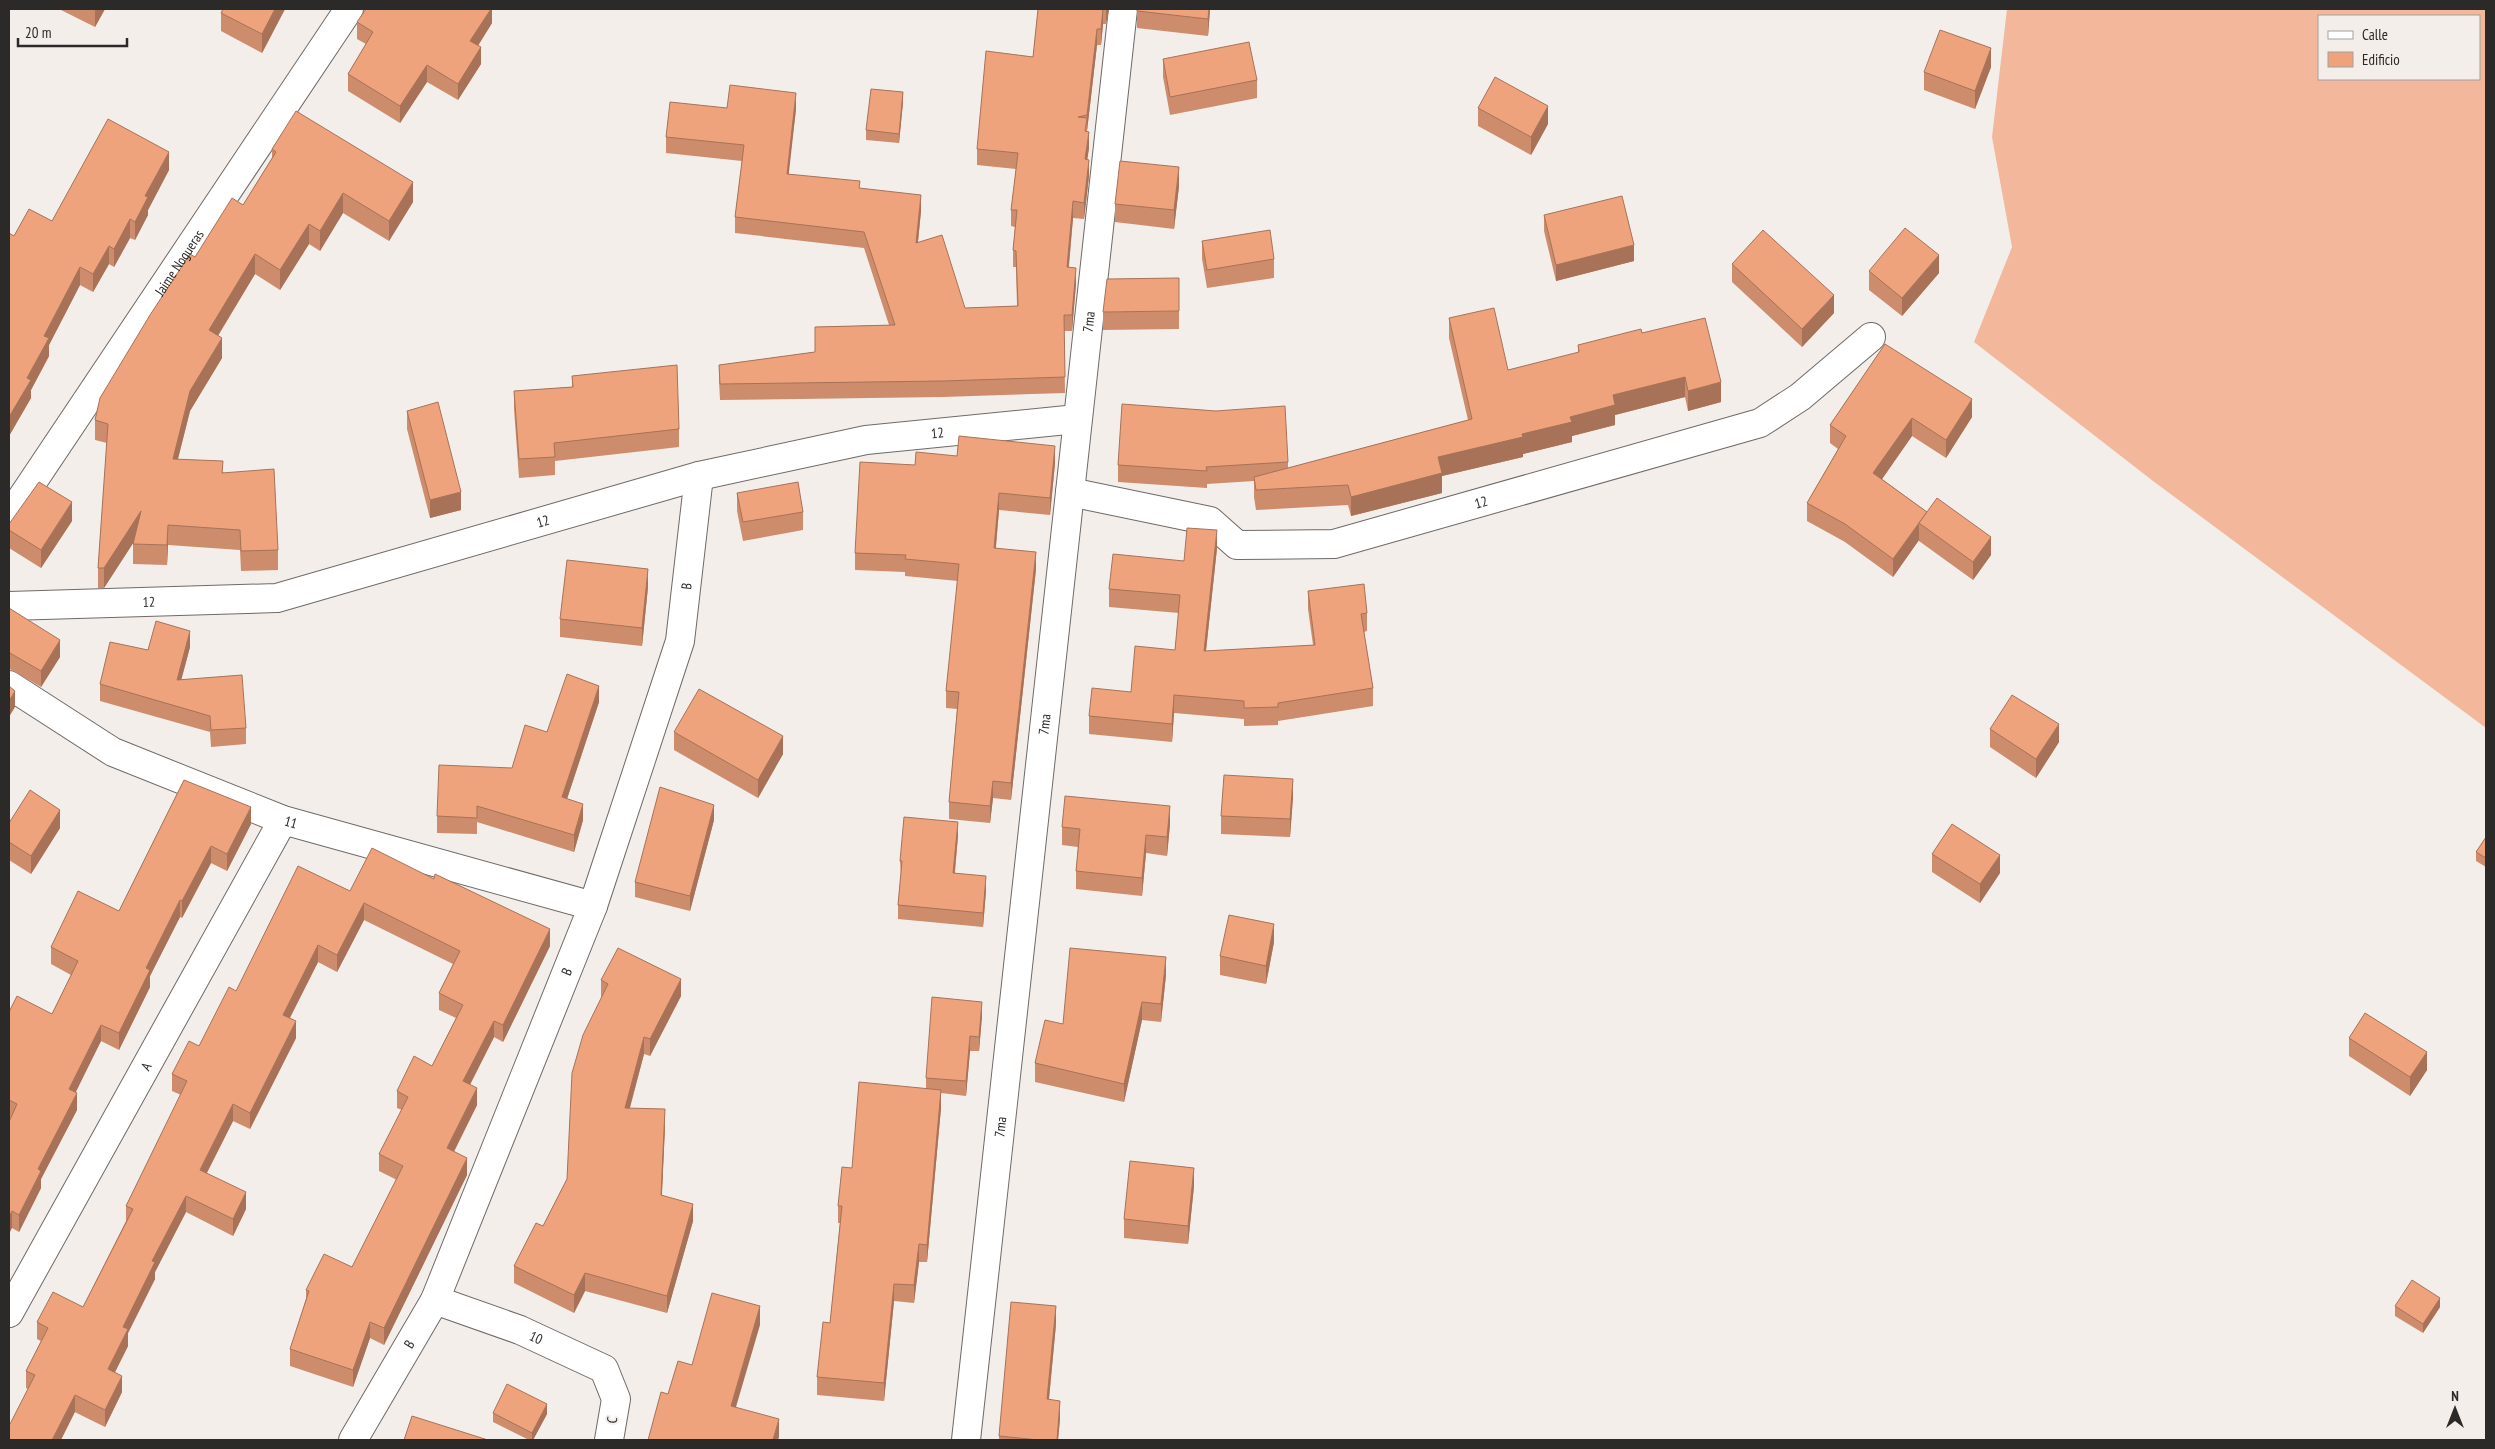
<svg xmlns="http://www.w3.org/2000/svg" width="2495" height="1449" viewBox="0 0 2495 1449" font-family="'PT Sans Narrow',sans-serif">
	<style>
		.grass { fill: #f3b89b; fill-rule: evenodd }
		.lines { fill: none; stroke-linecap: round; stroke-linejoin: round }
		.street-casing { stroke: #6f6a67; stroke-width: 30 }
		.street { stroke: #fff; stroke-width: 28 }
		.wall { fill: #cd8c6c }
		.shaded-wall { fill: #a77258 }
		.building { fill: #eea37d; stroke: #a77258 }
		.labels { text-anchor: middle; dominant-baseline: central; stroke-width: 4; stroke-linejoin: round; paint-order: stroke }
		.street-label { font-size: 14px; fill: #2c2a28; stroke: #f4eeeb }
	</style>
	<rect width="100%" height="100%" fill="#f4eeeb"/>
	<!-- grass -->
	<path class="grass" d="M2007 9H2486V728L2153 481 1974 342 2012 247 1992 137ZM2319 16H2479V79H2319Z"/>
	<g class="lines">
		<defs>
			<g id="street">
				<path id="s1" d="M1070 492 1210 521 1237 545 1334 544 1760 423 1800 397 1871 337"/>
				<path id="s2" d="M9 517 349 9"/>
				<path id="s3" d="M9 606 277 598 699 476 866 440 1077 419"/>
				<path id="s4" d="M9 685 113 752 283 820 593 906"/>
				<path id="s5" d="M435 1300 520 1330 604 1369 616 1399 609 1440"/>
				<path id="s6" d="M9 1313 283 820"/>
				<path id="s7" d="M353 1440 435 1300 593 906 680 641 699 476"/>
				<path id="s8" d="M966 1440 1123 9"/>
			</g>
		</defs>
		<!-- street casing -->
		<use href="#street" class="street-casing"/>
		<!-- street -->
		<use href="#street" class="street"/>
	</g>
	<!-- wall -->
	<g class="wall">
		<path d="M59 9H105L95 27Z"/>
		<path d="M223 9H285L262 53 221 31V13Z"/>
		<path d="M492 9V23L478 46 481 64 458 100 427 82 400 123 348 91V74L366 44 357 39V22Z"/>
		<path d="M1038 9H1109L1106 24H1103L1101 45H1097L1087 131 1089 148 1087 159 1089 176 1084 219 1073 218 1069 267 1076 284 1072 331H1064L1065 393 943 397 720 400 719 381V365L815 352V327L889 325 864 248 735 233V217L742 161 666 153V137L727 108 796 109 788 174 860 188 921 211 918 243 965 308 1017 306 1016 267H1013V250L1015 227 1011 226V210L1016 169 977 165V149L1033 57Z"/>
		<path d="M1137 9H1210L1208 36 1137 28Z"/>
		<path d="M1163 59 1257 80V98L1170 115 1163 77Z"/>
		<path d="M1991 67 1975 109 1924 90V72Z"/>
		<path d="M903 102 899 143 866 140V130Z"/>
		<path d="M1478 108 1548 124 1531 155 1478 126Z"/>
		<path d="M272 149 413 202 389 241 343 213 320 251 309 244 280 290 255 274 218 336 222 358 190 411 178 459 223 472 278 550V570L241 571 240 550 168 545 167 565 133 564V543L104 588H98V568L107 443 95 440V420L195 257 243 205 272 158Z"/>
		<path d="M169 170 148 210V215L135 240 130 238 114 267 109 264 93 292 80 285 49 345V356L31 390V398L9 436V233L14 236 52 221Z"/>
		<path d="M1179 186 1174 229 1115 222V204Z"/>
		<path d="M1544 215 1634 261 1556 281 1544 231Z"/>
		<path d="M1202 241 1274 259V278L1207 288 1202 259Z"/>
		<path d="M1732 264 1834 313 1802 347 1732 282Z"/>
		<path d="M1869 271 1939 273 1902 316 1869 290Z"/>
		<path d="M1179 311V329L1103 330V312Z"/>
		<path d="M1449 318 1508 370 1578 353V345L1642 333 1721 402 1688 411 1685 397 1615 415V425L1572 436V442L1523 454V457L1442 476V493L1351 516 1348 505 1256 510 1254 497V481L1207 484V488L1118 482V465L1288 462V468L1468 420 1449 338Z"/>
		<path d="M1885 344 1972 417 1946 458 1912 436 1882 479 1927 512 1991 555 1973 580 1919 541V540L1893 577 1845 542 1807 521V503L1838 449 1830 443V425Z"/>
		<path d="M572 376 679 429V447L555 461V475L519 478 514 409V391L572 387Z"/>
		<path d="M407 411 461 510 430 518 407 429Z"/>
		<path d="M1055 463 1050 515 999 510 996 548 1036 569 1011 800 993 798 990 823 949 819V802L957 709 946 708V691L958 581 905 576V572L855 570V553L915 465Z"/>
		<path d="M737 493 803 512V530L743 541 737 511Z"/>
		<path d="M72 521 41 568 9 548V524Z"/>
		<path d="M1217 548 1206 651 1313 645 1308 609V591L1367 613V631L1364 632 1373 688V706L1278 721V725L1244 726V719L1174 713 1172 742 1089 734V716L1131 692 1175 650 1179 613 1109 607V589Z"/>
		<path d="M648 587 642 646 560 637V619Z"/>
		<path d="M9 608 60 657 41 687 10 669 9 670Z"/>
		<path d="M190 647 181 680 246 728V744L211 747 210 732 100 701V684Z"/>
		<path d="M599 702 567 799 583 820 574 852 477 822V834L437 833V816L512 768 547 732Z"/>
		<path d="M1990 729 2059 742 2036 778 1990 747Z"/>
		<path d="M674 732 783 754 758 798 674 750Z"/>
		<path d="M184 780 251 824 227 871 211 863 182 918 180 917 150 976V987L119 1050 101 1041 75 1092 77 1110 41 1179V1188L19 1232 12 1228 11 1118 9 1117V1012L52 1014 71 975 51 964V947L119 911Z"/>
		<path d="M1293 797 1290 837 1221 834V816Z"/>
		<path d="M714 820 690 911 635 897V882Z"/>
		<path d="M9 823 60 828 31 874 9 860Z"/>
		<path d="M1170 824 1167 856 1146 853 1142 896 1076 889V871L1078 847 1062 845V827Z"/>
		<path d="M958 836 955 873 986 891 983 927 898 919V905L901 875 900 861Z"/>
		<path d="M2486 837V867L2476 861V852Z"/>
		<path d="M1932 854 2000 873 1980 903 1932 872Z"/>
		<path d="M350 891 550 946 503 1042 494 1037 470 1085 477 1105 454 1152 467 1175 384 1345 370 1338 353 1387 290 1366V1349L306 1299V1290L352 1267 397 1180 379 1171V1154L402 1110 397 1108V1091L432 1066 456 1018 439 1010V993L453 964 364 920 337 972 318 962 290 1018 296 1038 250 1129 233 1121 207 1173 246 1209 233 1236 186 1212 155 1272V1279L128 1333V1346L115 1372 122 1392 105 1427 26 1388V1371L41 1341 37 1339V1322L83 1307 126 1221V1206L181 1095 172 1091V1074L199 1046 236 991Z"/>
		<path d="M1274 942 1266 984 1220 975V956Z"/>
		<path d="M1166 975 1161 1022 1142 1020 1124 1102 1035 1082V1063L1063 1024Z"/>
		<path d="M601 980 681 996 650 1056 644 1054 630 1108 665 1126 662 1195 693 1221 667 1313 585 1291 574 1313 514 1283V1266L543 1226 567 1179 601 998Z"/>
		<path d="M982 1016 979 1051H970L966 1096 941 1093V1108L927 1262H919L914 1303 894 1301 884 1401 817 1395V1377L830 1323 840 1223H838V1206L852 1168 926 1089V1078Z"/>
		<path d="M2349 1038 2427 1070 2410 1096 2349 1056Z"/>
		<path d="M1194 1186 1188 1244 1124 1238V1219Z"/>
		<path d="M2395 1306 2440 1307 2423 1333 2395 1316Z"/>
		<path d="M1056 1324 1049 1400 1060 1419 1058 1440H999V1436Z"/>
		<path d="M493 1413 547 1414 533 1440H529L493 1422Z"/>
	</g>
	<!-- shaded-wall -->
	<g class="shaded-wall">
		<path d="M96 9H105L95 27V10Z"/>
		<path d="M275 9H285L262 53V34Z"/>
		<path d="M485 9H492V23L470 58V41Z"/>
		<path d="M1103 9V24L1101 45V29Z"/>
		<path d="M1106 9H1109L1106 24Z"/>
		<path d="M1209 9H1210L1208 36V19Z"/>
		<path d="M1097 29V45L1087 131V115Z"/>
		<path d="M481 47V64L458 100V84Z"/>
		<path d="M1991 48V67L1975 109V91Z"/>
		<path d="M427 65V82L400 123V106Z"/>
		<path d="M903 92V102L899 143V134Z"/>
		<path d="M796 93V109L787 190V174Z"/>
		<path d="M1548 106V124L1531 155V137Z"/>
		<path d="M1089 132V148L1085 176V159Z"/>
		<path d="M169 152V170L148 210V215L135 240V222L145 196Z"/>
		<path d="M1089 160V176L1084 219V203Z"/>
		<path d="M1179 167V186L1174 229V210Z"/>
		<path d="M413 182V202L389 241V221Z"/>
		<path d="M343 193V213L320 251V231Z"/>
		<path d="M921 195V211L916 260V243Z"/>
		<path d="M1073 201V218L1067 283V267Z"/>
		<path d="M130 219V238L114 267V249Z"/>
		<path d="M309 224V244L280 290V270Z"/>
		<path d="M1634 245V261L1556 281V265Z"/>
		<path d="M109 246V264L93 292V274Z"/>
		<path d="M255 254V274L209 350V330Z"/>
		<path d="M1939 255V273L1902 316V298Z"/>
		<path d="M80 267V285L49 345V356L31 390V398L9 436V417L27 378 44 336Z"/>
		<path d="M1076 268V284L1072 331V315Z"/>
		<path d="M1834 295V313L1802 347V329Z"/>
		<path d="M222 338V358L190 411 173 478V459L190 391Z"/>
		<path d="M1685 377V397L1615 415V425L1572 436V442L1523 454V457L1442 476V493L1351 516V497L1438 457 1522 434 1570 417 1613 395Z"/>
		<path d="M1721 382V402L1688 411V391Z"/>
		<path d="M1972 399V417L1946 458V440Z"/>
		<path d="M1912 418V436L1873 492V473Z"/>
		<path d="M1055 446V463L1050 515V498Z"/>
		<path d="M461 492V510L430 518V500Z"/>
		<path d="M999 493V510L994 565V548Z"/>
		<path d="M72 502V521L41 568V550Z"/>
		<path d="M141 511V531L104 588V568Z"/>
		<path d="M1927 512 1919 523V540L1893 577V559Z"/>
		<path d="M168 525V545L167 565V545Z"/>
		<path d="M1217 530V548L1204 669V651Z"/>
		<path d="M1991 537V555L1973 580V562Z"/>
		<path d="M1036 552V569L1011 800V783Z"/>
		<path d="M648 569V587L642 646V628Z"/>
		<path d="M190 631V647L177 696V680Z"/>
		<path d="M60 640V657L41 687V671Z"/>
		<path d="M599 686V702L562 814V797Z"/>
		<path d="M15 691V707L9 717V701Z"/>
		<path d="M1174 695V713L1172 742V724Z"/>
		<path d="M2059 724V742L2036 778V759Z"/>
		<path d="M783 736V754L758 798V780Z"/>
		<path d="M1293 779V797L1290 837V819Z"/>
		<path d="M993 781V798L990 823V806Z"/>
		<path d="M583 804V820L574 852V835Z"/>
		<path d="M714 805V820L690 911V896Z"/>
		<path d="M1170 806V824L1167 856V837Z"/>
		<path d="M251 807V824L227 871V854Z"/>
		<path d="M60 810V828L31 874V856Z"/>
		<path d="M958 822V836L953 888V873Z"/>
		<path d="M1146 835V853L1142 896V878Z"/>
		<path d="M211 846V863L182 918V901Z"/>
		<path d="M2000 855V873L1980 903V884Z"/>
		<path d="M986 876V891L983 927V913Z"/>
		<path d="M180 900V917L150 976V987L119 1050V1033L146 968Z"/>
		<path d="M364 903V920L337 972V955Z"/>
		<path d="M1274 924V942L1266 984V966Z"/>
		<path d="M550 929V946L503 1042V1025Z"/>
		<path d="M318 945V962L283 1031V1015Z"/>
		<path d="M1166 957V975L1161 1022V1004Z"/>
		<path d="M681 979V996L650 1056V1039Z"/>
		<path d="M982 1002V1016L979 1051V1037Z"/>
		<path d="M1142 1002V1020L1124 1102V1084Z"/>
		<path d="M296 1021V1038L250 1129V1113Z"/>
		<path d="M494 1021V1037L463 1098V1081Z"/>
		<path d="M101 1025V1041L69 1106V1089Z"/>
		<path d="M970 1036V1051L966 1096V1081Z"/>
		<path d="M644 1037V1054L625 1125V1108Z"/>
		<path d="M2427 1052V1070L2410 1096V1077Z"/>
		<path d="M477 1088V1105L447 1165V1148Z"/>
		<path d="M941 1090V1108L927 1262V1245Z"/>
		<path d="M77 1093V1110L41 1179V1188L19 1232V1215L38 1169Z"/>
		<path d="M233 1104V1121L200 1186V1170Z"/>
		<path d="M665 1109V1126L661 1212V1195Z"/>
		<path d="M467 1158V1175L384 1345V1328Z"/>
		<path d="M1194 1168V1186L1188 1244V1226Z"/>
		<path d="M246 1192V1209L233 1236V1219Z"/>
		<path d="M186 1196V1212L155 1272V1279L128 1333V1346L108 1386V1369L123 1327 152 1261Z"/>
		<path d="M693 1204V1221L667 1313V1296Z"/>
		<path d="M12 1211V1228L9 1234V1217Z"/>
		<path d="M919 1244V1262L914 1303V1285Z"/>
		<path d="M585 1273V1291L574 1313V1295Z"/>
		<path d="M894 1284V1301L884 1401V1383Z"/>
		<path d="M2440 1298V1307L2423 1333V1324Z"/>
		<path d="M760 1306V1325L731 1424V1406Z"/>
		<path d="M1056 1306V1324L1047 1418V1399Z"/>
		<path d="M370 1322V1338L353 1387V1370Z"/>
		<path d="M122 1376V1392L105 1427V1410Z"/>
		<path d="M75 1395V1412L61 1440H52Z"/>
		<path d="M1060 1401V1419L1058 1440H1057Z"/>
		<path d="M547 1404V1414L533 1440H532V1433Z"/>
		<path d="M779 1419V1437L778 1440H773Z"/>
	</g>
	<!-- building -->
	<g class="building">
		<path d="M223 9H275L262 34 221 13Z"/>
		<path d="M366 9H491L470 41 481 47 458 84 427 65 400 106 348 74 373 32 357 22Z"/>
		<path d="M1038 9H1103L1101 29H1097L1087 115 1078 117 1087 118 1085 131 1089 132 1085 159 1089 160 1084 203 1073 201 1067 267 1076 268 1072 315H1064L1065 377 943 381 720 384 719 365 815 352V327L895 325 864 232 735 217 744 145 666 137 670 102 727 108 730 85 796 93 787 174 860 181 859 188 921 195 916 243 942 235 965 308 1018 306 1016 251 1013 250 1017 210H1011L1018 153 977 149 986 51 1033 57Z"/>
		<path d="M1137 9H1209L1208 19 1137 11Z"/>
		<path d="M1940 30 1991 48 1975 91 1924 72Z"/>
		<path d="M1249 42 1257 80 1170 97 1163 59Z"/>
		<path d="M1495 77 1548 106 1531 137 1478 108Z"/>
		<path d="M871 89 903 92 899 134 866 130Z"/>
		<path d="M296 111 413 182 389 221 343 193 320 231 309 224 280 270 255 254 209 330 222 338 190 391 173 459 223 461 222 473 274 469 278 550 241 551 240 530 168 525 167 545 133 544 141 511 104 568H98L108 424 95 420 100 398 150 315 190 254 195 257 232 198 243 205 276 152 272 149Z"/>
		<path d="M108 119 169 152 145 196 148 197 135 222 130 219 114 249 109 246 93 274 80 267 44 336 49 338 27 378 31 380 9 417V233L14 236 29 209 52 221Z"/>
		<path d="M1120 161 1179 167 1174 210 1115 204Z"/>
		<path d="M1622 196 1634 245 1556 265 1544 215Z"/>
		<path d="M1905 228 1939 255 1902 298 1869 271Z"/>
		<path d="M1270 230 1274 259 1207 270 1202 241Z"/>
		<path d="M1763 230 1834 295 1802 329 1732 264Z"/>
		<path d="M1179 278V311L1103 312 1107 279Z"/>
		<path d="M1494 308 1508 370 1579 352 1578 345 1641 329 1642 333 1705 318 1721 382 1688 391 1685 377 1613 395 1615 405 1570 417 1572 422 1522 434 1523 437 1438 457 1442 473 1351 497 1348 485 1256 490 1254 477 1472 419 1449 318Z"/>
		<path d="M1885 344 1972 399 1946 440 1912 418 1873 473 1927 512 1893 559 1845 524 1807 503 1846 436 1830 425Z"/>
		<path d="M677 365 679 429 554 443 555 457 519 459 514 391 573 387 572 376Z"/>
		<path d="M438 402 461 492 430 500 407 411Z"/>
		<path d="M1122 404 1216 411 1285 406 1288 462 1206 467 1207 471 1118 465Z"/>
		<path d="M959 436 1055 446 1050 498 999 493 994 548 1036 552 1011 783 993 781 990 806 949 802 959 692 946 691 959 564 905 559 906 555 855 553 860 462 915 465 916 452 957 456Z"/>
		<path d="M39 482 72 502 41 550 9 530V524Z"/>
		<path d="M798 482 803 512 743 522 737 493Z"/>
		<path d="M1937 498 1991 537 1973 562 1919 523Z"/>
		<path d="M1187 528 1217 530 1204 651 1315 645 1308 591 1364 584 1367 613 1361 614 1373 688 1278 703V707L1244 708V701L1174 695 1172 724 1089 716 1092 688 1131 692 1135 646 1175 650 1180 595 1109 589 1113 554 1184 561Z"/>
		<path d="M567 560 648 569 642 628 560 619Z"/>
		<path d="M9 608 60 640 41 671 10 653H9Z"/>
		<path d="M156 621 190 631 177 680 242 675 246 728 211 730 210 716 100 684 110 642 148 650Z"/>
		<path d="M567 674 599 686 562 797 583 804 574 835 477 806V818L437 816 439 765 512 768 525 725 547 732Z"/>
		<path d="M9 686 15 691 9 701Z"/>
		<path d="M699 689 783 736 758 780 674 732Z"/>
		<path d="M2012 695 2059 724 2036 759 1990 729Z"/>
		<path d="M1224 775 1293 779 1290 819 1221 816Z"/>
		<path d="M184 780 251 807 227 854 211 846 182 901 180 900 146 968 150 970 119 1033 101 1025 69 1089 77 1093 38 1169 41 1171 19 1215 12 1211 9 1217V1122L17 1104 9 1100V1012L17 996 52 1014 78 961 51 947 78 891 119 911Z"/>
		<path d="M660 787 714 805 690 896 635 882Z"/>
		<path d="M30 790 60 810 31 856 9 842V823Z"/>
		<path d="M1065 796 1170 806 1167 837 1146 835 1142 878 1076 871 1080 829 1062 827Z"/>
		<path d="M904 817 958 822 953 873 986 876 983 913 898 905 902 861H900Z"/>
		<path d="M1952 824 2000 855 1980 884 1932 854Z"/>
		<path d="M2486 837V858L2476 852Z"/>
		<path d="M372 848 434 879 435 874 550 929 503 1025 494 1021 463 1081 477 1088 447 1148 467 1158 384 1328 370 1322 353 1370 290 1349 309 1291 306 1290 324 1254 352 1267 403 1166 379 1154 408 1097 397 1091 414 1056 432 1066 463 1005 439 993 460 951 364 903 337 955 318 945 283 1015 296 1021 250 1113 233 1104 200 1170 246 1192 233 1219 186 1196 152 1261 155 1262 123 1327 128 1329 108 1369 122 1376 105 1410 75 1395 52 1440H9V1426L35 1375 26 1371 48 1328 37 1322 53 1292 83 1307 133 1209 126 1206 187 1081 172 1074 189 1041 199 1046 229 987 236 991 298 866 350 891Z"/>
		<path d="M1229 915 1274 924 1266 966 1220 956Z"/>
		<path d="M618 948 681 979 650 1039 644 1037 625 1108 665 1109 661 1195 693 1204 667 1296 585 1273 574 1295 514 1266 536 1223 543 1226 567 1179 572 1073 583 1035 608 984 601 980Z"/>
		<path d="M1070 948 1166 957 1161 1004 1142 1002 1124 1084 1035 1063 1045 1020 1063 1024Z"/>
		<path d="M932 997 982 1002 979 1037 970 1036 966 1081 926 1078Z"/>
		<path d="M2365 1013 2427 1052 2410 1077 2349 1038Z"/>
		<path d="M859 1082 941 1090 927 1245 919 1244 914 1285 894 1284 884 1383 817 1377 823 1322 830 1323 842 1206H838L842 1167 852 1168Z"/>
		<path d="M1130 1161 1194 1168 1188 1226 1124 1219Z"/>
		<path d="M2412 1280 2440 1298 2423 1324 2395 1306Z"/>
		<path d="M712 1293 760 1306 731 1406 779 1419 773 1440H648L661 1392 668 1394 678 1361 692 1365Z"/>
		<path d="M1011 1302 1056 1306 1047 1399 1060 1401 1057 1440H1039L999 1436Z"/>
		<path d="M507 1384 547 1404 532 1433 493 1413Z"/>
		<path d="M412 1416 488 1440H404Z"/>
	</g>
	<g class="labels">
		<!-- street labels -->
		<g class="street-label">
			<text stroke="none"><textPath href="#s2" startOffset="306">Jaime Nogueras</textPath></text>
			<text stroke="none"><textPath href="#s8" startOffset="1125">7ma</textPath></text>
			<text stroke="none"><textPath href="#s3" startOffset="950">12</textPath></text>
			<text stroke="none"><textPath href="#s1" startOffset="429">12</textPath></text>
			<text stroke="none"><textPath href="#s3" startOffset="545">12</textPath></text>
			<text stroke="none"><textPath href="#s7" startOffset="921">B</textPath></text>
			<text stroke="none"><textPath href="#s3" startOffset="140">12</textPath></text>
			<text stroke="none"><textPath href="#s8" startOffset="720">7ma</textPath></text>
			<text stroke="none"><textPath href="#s4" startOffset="315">11</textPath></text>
			<text stroke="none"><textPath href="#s7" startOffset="516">B</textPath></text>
			<text stroke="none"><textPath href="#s6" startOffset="282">A</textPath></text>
			<text stroke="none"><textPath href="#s8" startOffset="315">7ma</textPath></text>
			<text stroke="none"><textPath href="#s5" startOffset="108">10</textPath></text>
			<text stroke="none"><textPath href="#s7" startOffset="111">B</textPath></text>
			<text transform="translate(612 1420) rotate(-80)">C</text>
		</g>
	</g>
	<!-- border -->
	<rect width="2495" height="1449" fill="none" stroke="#2c2a28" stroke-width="20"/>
	<!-- legend -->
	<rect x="2318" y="15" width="162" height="65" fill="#f4eeeb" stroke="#a4a09d"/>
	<rect x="2328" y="31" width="25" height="8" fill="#ffffff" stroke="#a4a09d"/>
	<text x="2362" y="40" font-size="15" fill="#2c2a28">Calle</text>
	<rect x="2328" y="52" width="25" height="15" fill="#eea37d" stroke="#a4a09d"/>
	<text x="2362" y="65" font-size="15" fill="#2c2a28">Edificio</text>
	<!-- north arrow -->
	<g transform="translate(2455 1409)" stroke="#f4eeeb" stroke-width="4" paint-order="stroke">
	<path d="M0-4L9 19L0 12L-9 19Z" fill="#2c2a28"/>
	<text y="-8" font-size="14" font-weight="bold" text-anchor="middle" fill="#2c2a28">N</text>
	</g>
	<!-- scale -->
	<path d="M18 38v8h109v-8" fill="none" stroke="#2c2a28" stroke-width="2.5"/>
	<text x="25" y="38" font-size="15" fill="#2c2a28" stroke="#f4eeeb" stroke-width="4" paint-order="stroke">20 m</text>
</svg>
